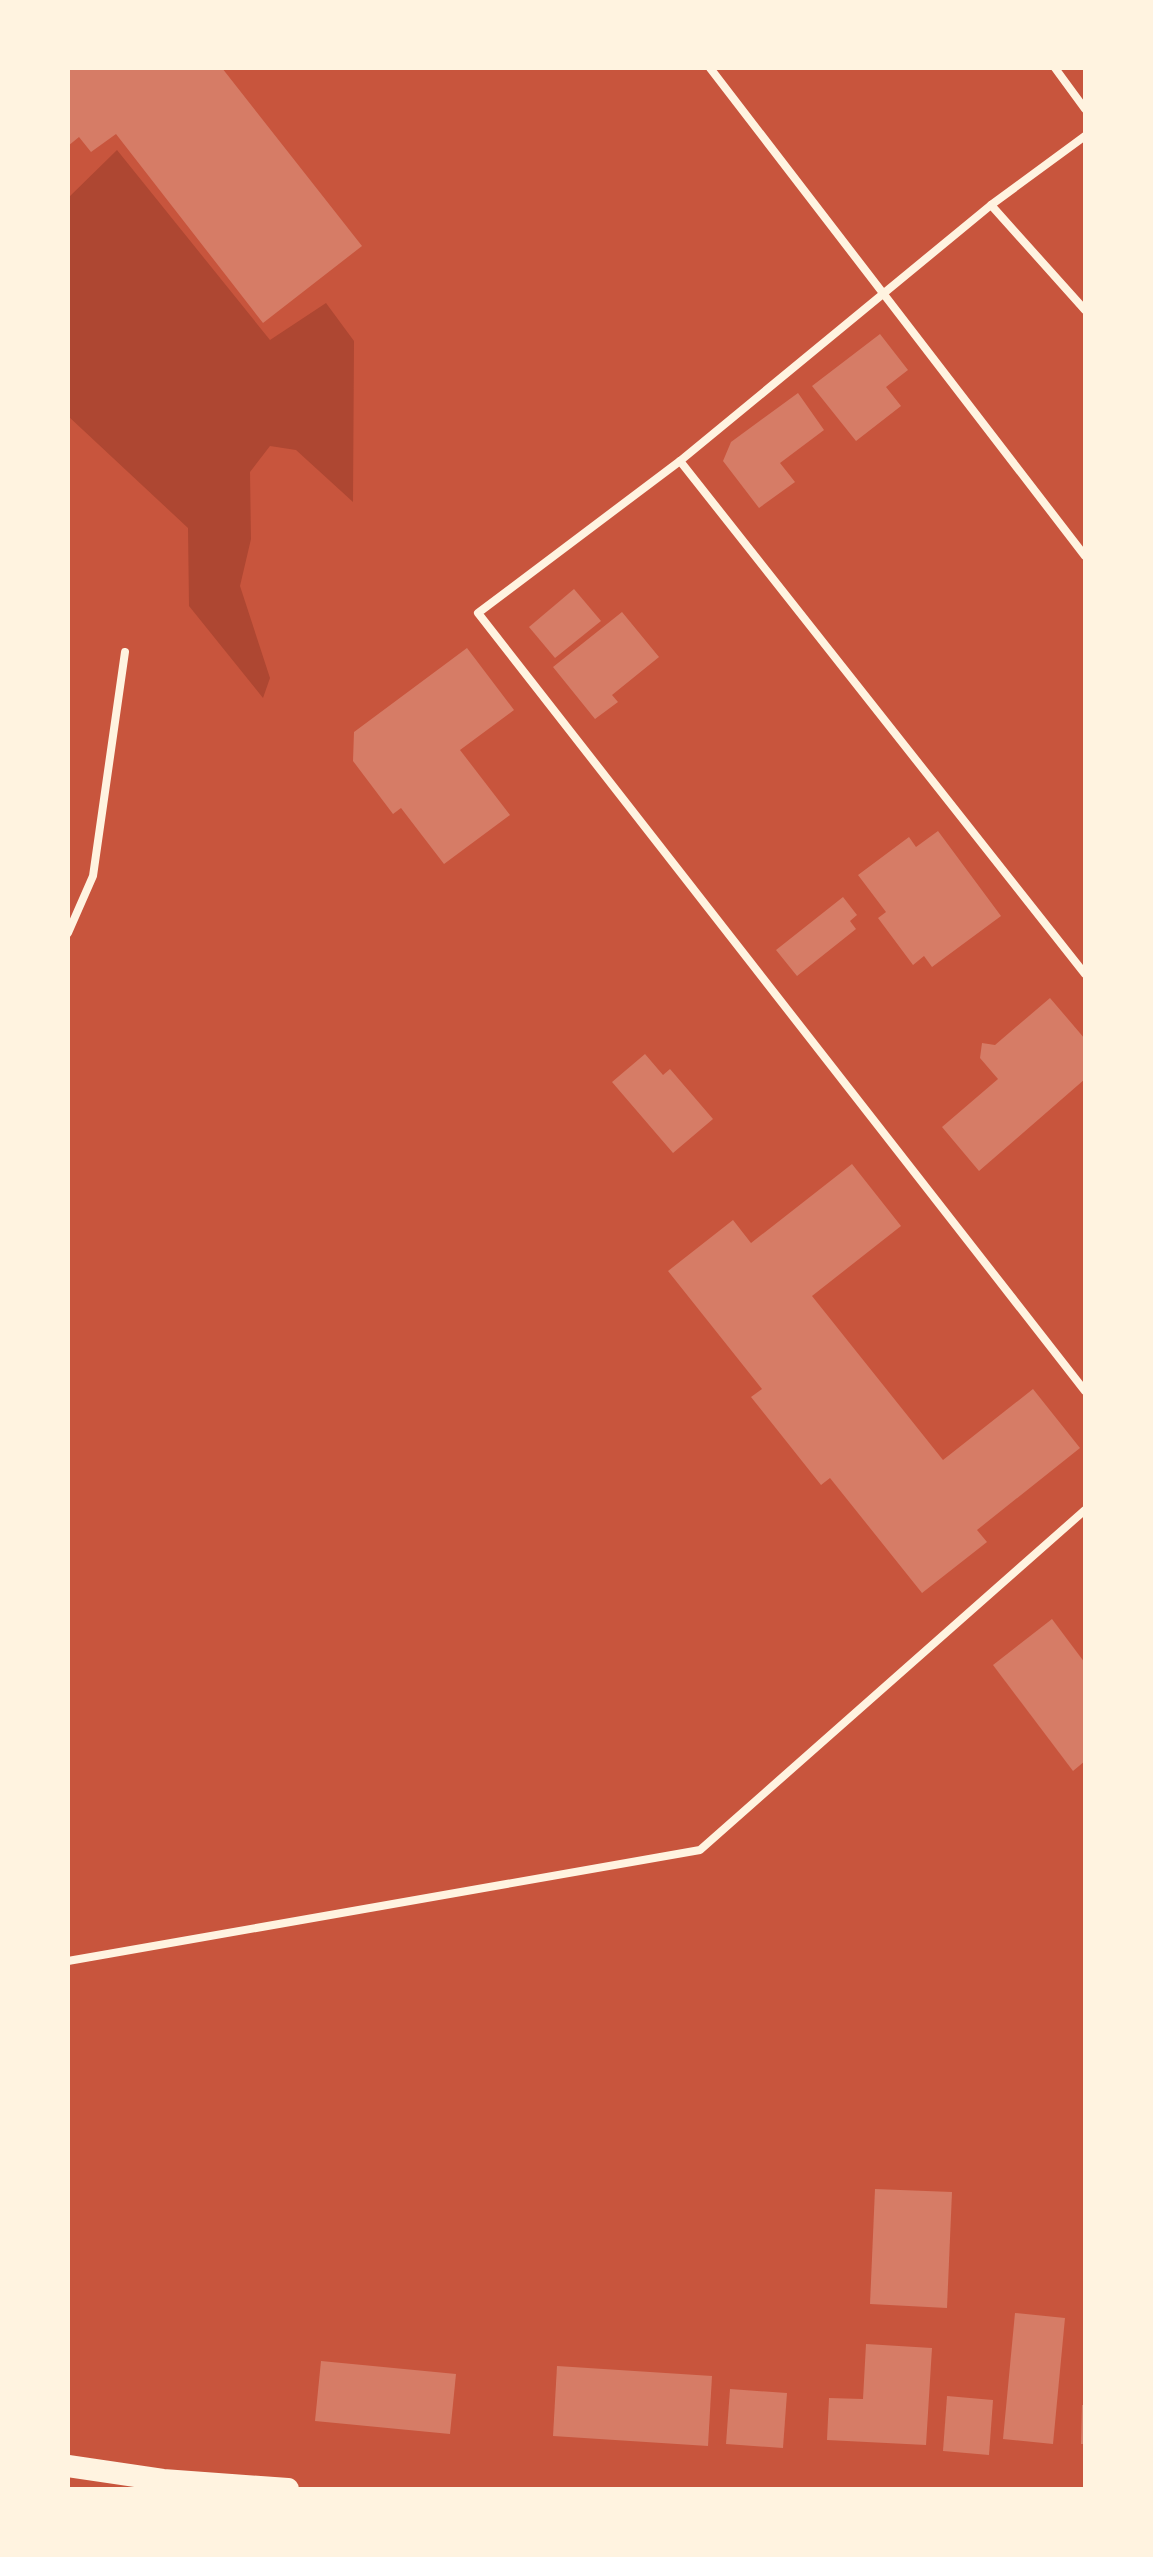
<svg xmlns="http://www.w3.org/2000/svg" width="1153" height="2557" viewBox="0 0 1153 2557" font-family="'Open Sans',sans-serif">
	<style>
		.green { fill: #ae4732 }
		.building { fill: #d67c66 }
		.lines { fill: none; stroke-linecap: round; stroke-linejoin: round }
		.minor { stroke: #fff3e0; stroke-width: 8 }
		.trunk { stroke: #fff3e0; stroke-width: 22 }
	</style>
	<rect width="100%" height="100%" fill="#c8553d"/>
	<!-- green -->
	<path class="green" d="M117 150 270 340 326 303 354 341 353 502 296 450 270 446 250 472 251 539 240 586 270 678 263 698 189 606 188 528 68 416V198Z"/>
	<!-- building -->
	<g class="building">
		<path d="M68 68H222L362 246 263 323 116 134 91 152 79 137 68 146Z"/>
		<path d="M880 334 908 370 886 387 901 406 856 441 812 386Z"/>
		<path d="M798 393 824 430 780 463 795 482 759 508 723 461 731 442Z"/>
		<path d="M574 589 601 621 555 658 529 627Z"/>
		<path d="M622 612 659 657 612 695 618 702 595 719 553 667Z"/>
		<path d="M467 648 514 710 460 750 510 815 444 864 401 808 393 814 353 761 354 732Z"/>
		<path d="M938 831 1001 916 932 967 924 956 913 965 878 918 886 912 858 875 909 837 916 847Z"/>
		<path d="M843 897 857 915 850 921 856 929 797 976 776 950Z"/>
		<path d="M1050 998 1085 1039V1079L979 1171 942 1127 998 1079 980 1058 982 1043 995 1045Z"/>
		<path d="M645 1054 663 1075 670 1069 713 1119 673 1153 612 1082Z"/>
		<path d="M852 1164 901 1226 812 1296 943 1460 1033 1389 1080 1448 977 1530 987 1542 922 1593 830 1478 821 1485 751 1397 762 1389 668 1271 733 1220 751 1243Z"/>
		<path d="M1052 1619 1085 1663V1761L1073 1771 993 1665Z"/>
		<path d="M875 2189 952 2192 947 2308 870 2304Z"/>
		<path d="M1015 2313 1065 2318 1053 2444 1003 2439Z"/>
		<path d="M866 2344 932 2348 926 2445 827 2440 829 2398 863 2399Z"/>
		<path d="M321 2361 456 2374 450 2434 315 2421Z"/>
		<path d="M557 2366 712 2376 708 2446 553 2436Z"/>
		<path d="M730 2389 787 2393 783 2448 726 2444Z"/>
		<path d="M947 2396 993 2400 989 2455 943 2451Z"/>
		<path d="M1082 2405H1085V2444H1081Z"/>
	</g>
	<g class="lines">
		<!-- minor -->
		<g class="minor">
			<path d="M710 68 1085 556"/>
			<path d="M1055 68 1085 109"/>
			<path d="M1085 136 991 205 680 461 478 613 1085 1391"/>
			<path d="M991 205 1085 310"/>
			<path d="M680 461 1085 974"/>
			<path d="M68 933 93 876 125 652"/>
			<path d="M68 1961 700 1850 1085 1510"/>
		</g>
		<!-- trunk -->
		<path class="trunk" d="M68 2466 163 2480 288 2489"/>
	</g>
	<!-- border -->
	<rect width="1153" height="2557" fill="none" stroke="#fff3e0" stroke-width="140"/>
</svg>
